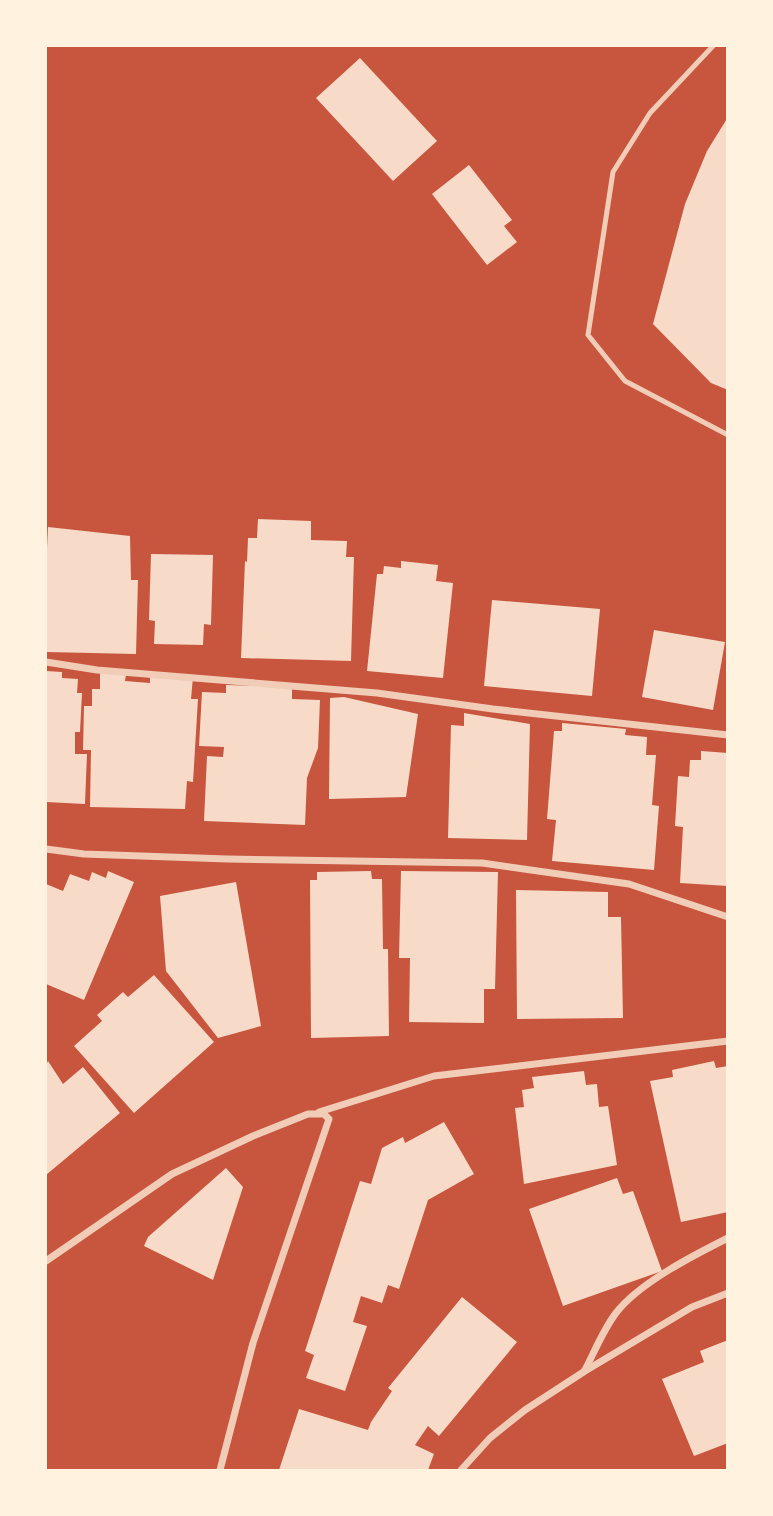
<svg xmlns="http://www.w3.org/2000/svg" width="773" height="1516" viewBox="0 0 773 1516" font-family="Commissioner,sans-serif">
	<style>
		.building { fill: #f7dbc8 }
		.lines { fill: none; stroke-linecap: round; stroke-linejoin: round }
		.service { stroke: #f1ccb7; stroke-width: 5 }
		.minor { stroke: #f1ccb7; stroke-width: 7 }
	</style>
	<rect width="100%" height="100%" fill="#c8553d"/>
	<!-- building -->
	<g class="building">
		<path d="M360 58 437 141 393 181 316 98Z"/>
		<path d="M728 117V390L711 383 653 324 685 204 707 151Z"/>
		<path d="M469 165 512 220 504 226 517 242 487 265 432 194Z"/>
		<path d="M258 519 311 521V540L347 541 346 557H354L351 661 241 658 245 561 247 562 248 538H257Z"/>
		<path d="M48 527 130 536 131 580H138L136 654 46 652V548H47Z"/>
		<path d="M151 554 213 555 211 625 204 624 203 645 154 644 155 621 149 620Z"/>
		<path d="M401 561 438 565 436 581 453 583 443 678 367 671 377 574H383L384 566 401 568Z"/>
		<path d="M492 600 600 609 592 696 484 686Z"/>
		<path d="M654 630 725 642 713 710 642 697Z"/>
		<path d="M46 671 62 672V678L78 679 77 693H82L80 732H75V754H87L85 804 46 802Z"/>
		<path d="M100 673 126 674 125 681 150 683V675L193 677 191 699H198L193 782 187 781 185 809 90 807 91 750H83L84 706H92V689H100Z"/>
		<path d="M226 685 292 687V699L320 700 318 748 307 778 305 825 204 821 207 756 223 757 224 747 199 746 202 692 226 693Z"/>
		<path d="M344 697 418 714 406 797 329 799 330 698Z"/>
		<path d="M464 713 530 724 527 840 448 838 451 725 464 726Z"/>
		<path d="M562 723 626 729 625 735 647 737 646 755H656L652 805 659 806 654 870 552 861 556 820 547 819 554 731H562Z"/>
		<path d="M701 751 728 753V886L680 883 683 827 675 826 678 776 689 777 690 760H701Z"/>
		<path d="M108 871 134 882 84 1000 46 984V884L63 891 70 874 89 881 92 872 106 878Z"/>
		<path d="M371 871 372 879H382L383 949H388L389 1036 311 1038 310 880H317V872Z"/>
		<path d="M401 871 498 872 495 989H484V1023L409 1022 410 958H399Z"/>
		<path d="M236 882 261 1026 218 1038 166 971 160 896Z"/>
		<path d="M516 890 608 892V917H621L623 1018 517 1019Z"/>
		<path d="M154 975 214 1042 134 1113 74 1046 102 1021 97 1015 123 992 128 997Z"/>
		<path d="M48 1061 63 1084 83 1067 120 1113 46 1175V1065Z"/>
		<path d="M714 1061 716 1068 728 1066V1212L681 1222 650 1081 673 1077 672 1070Z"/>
		<path d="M584 1071 586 1085 597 1084 599 1107 608 1106 617 1165 524 1184 515 1108 524 1107 522 1090 534 1088 532 1077Z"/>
		<path d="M444 1122 474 1174 428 1200 399 1289 388 1285 382 1303 361 1296 353 1322 367 1326 345 1391 306 1378 314 1355 305 1351 360 1181 371 1184 382 1148 403 1137 405 1143Z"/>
		<path d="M226 1168 243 1187 213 1280 144 1246 148 1237Z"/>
		<path d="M617 1178 623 1194 633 1191 662 1271 563 1306 529 1209Z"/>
		<path d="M462 1297 517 1342 439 1436 428 1426 415 1445 434 1454 428 1470H279L299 1409 368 1430 371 1422 392 1391 388 1388Z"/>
		<path d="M728 1340V1443L694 1456 662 1379 704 1362 700 1351Z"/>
	</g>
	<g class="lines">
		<!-- service -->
		<path class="service" d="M713 46 650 113 613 172 588 335 625 381 728 435"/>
		<!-- minor -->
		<g class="minor">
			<path d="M46 662 97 670 377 693 493 709 728 735"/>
			<path d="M46 849 84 854 227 859 482 863 629 884 728 917"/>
			<path d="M319 1112 434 1076 728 1041"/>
			<path d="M46 1261 172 1174 253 1136 308 1114H324L329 1119 253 1343 220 1470"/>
			<path d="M585 1370C595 1351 603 1330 616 1313 639 1283 694 1255 728 1238"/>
			<path d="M461 1470 490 1438 525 1410 585 1371 692 1307 728 1293"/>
		</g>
	</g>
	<!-- border -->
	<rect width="773" height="1516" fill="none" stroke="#fff3e0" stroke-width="94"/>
</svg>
